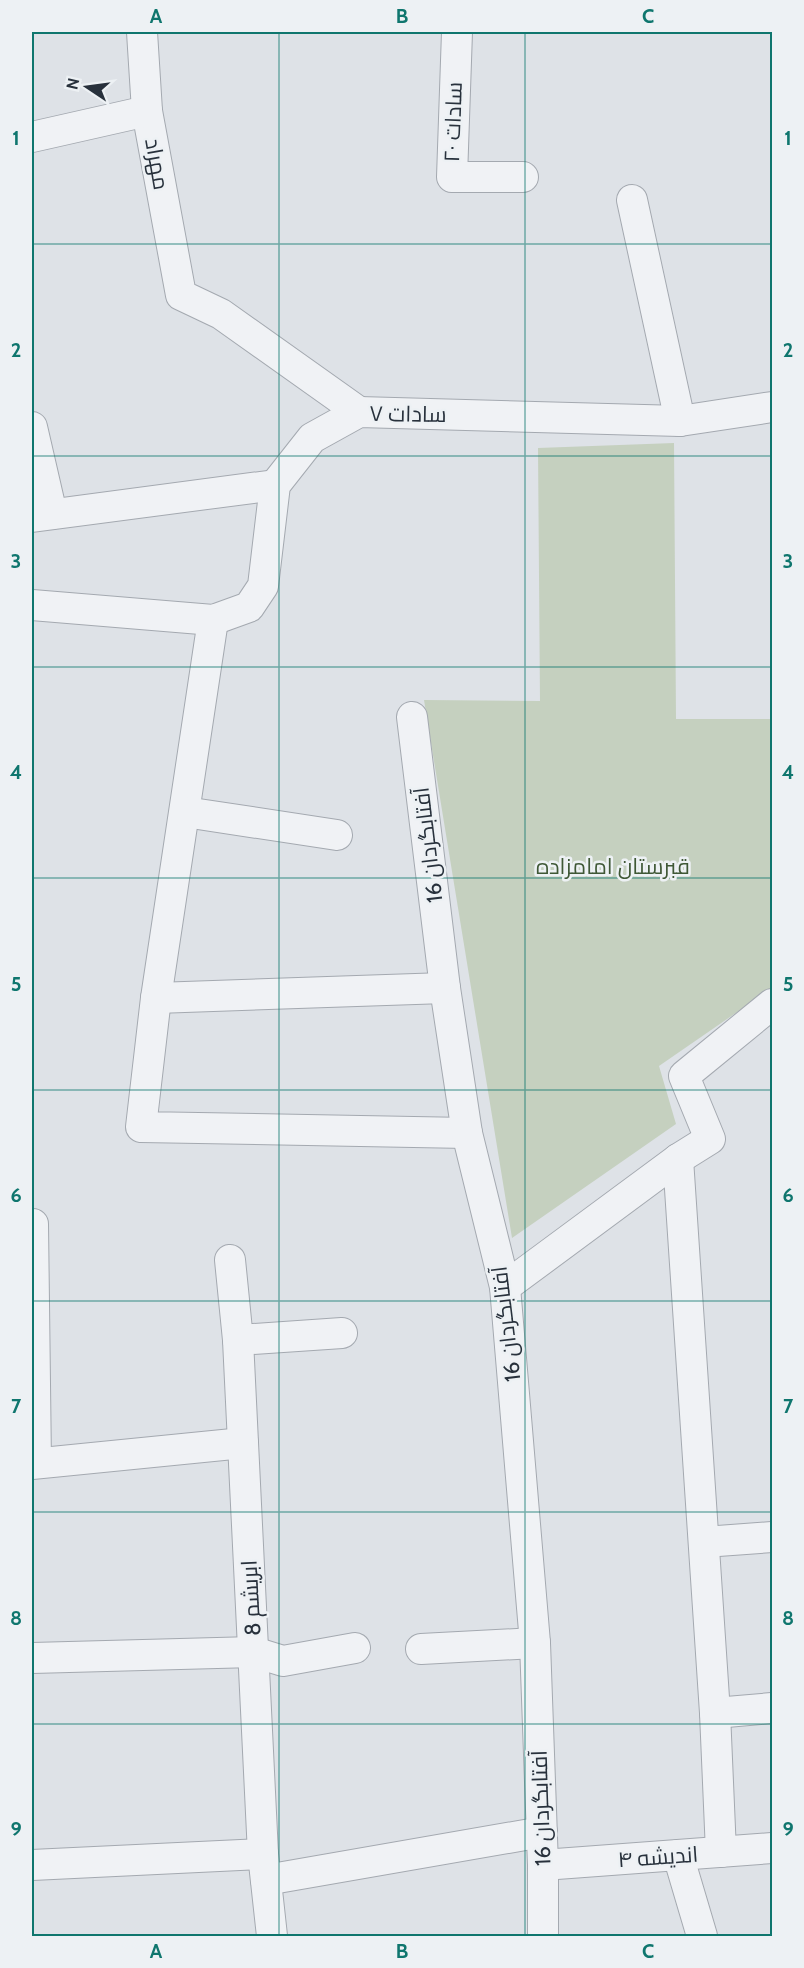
<svg xmlns="http://www.w3.org/2000/svg" width="804" height="1968" viewBox="0 0 804 1968" font-family="Cabin,Cairo,sans-serif">
	<style>
		.green { fill: #c5d0bf }
		.lines { fill: none; stroke-linecap: round; stroke-linejoin: round }
		.minor-casing { stroke: #a4a9b0; stroke-width: 32 }
		.minor { stroke: #f0f2f5; stroke-width: 30 }
		.grid { fill: none; stroke: #0f766e; stroke-width: 1.5; stroke-opacity: 0.55 }
		.labels { text-anchor: middle; dominant-baseline: central; stroke-width: 5; stroke-linejoin: round; paint-order: stroke }
		.street-label { font-size: 22px; fill: #28313c; stroke: #edf1f4 }
		.park-label { font-size: 22px; fill: #3f5836; stroke: #edf1f4 }
		.neatline { fill: none; stroke: #0f766e; stroke-width: 2 }
		.grid-label { font-size: 20px; text-anchor: middle; font-weight: bold; fill: #0f766e }
	</style>
	<rect width="100%" height="100%" fill="#dee2e7"/>
	<!-- green -->
	<path class="green" d="M674 443 676 719H772V988L659 1066 676 1124 512 1238 424 700 540 701 538 448Z"/>
	<g class="lines">
		<defs>
			<g id="minor">
				<path d="M142 32 147 111 181 295 221 314 359 412"/>
				<path d="M457 32 452 177H523"/>
				<path d="M32 137 147 111"/>
				<path d="M632 200 680 421"/>
				<path d="M32 427 52 514"/>
				<path d="M32 517 275 485"/>
				<path d="M32 605 213 620 249 607 263 586 275 485 312 438 359 412 680 421 772 407"/>
				<path d="M213 620 156 998 141 1127 467 1133"/>
				<path d="M412 717 445 988 467 1133 505 1287 535 1643 543 1865V1936"/>
				<path d="M185 812 337 835"/>
				<path d="M156 998 445 988"/>
				<path d="M678 1159 715 1713 721 1852"/>
				<path d="M33 1224 36 1463"/>
				<path d="M230 1260 238 1340 263 1854 272 1936"/>
				<path d="M505 1287 678 1159 710 1139 684 1076 772 1004"/>
				<path d="M238 1340 342 1333"/>
				<path d="M32 1464 243 1443"/>
				<path d="M704 1542 772 1537"/>
				<path d="M421 1649 535 1643"/>
				<path d="M32 1658 254 1652 283 1661 355 1648"/>
				<path d="M715 1713 772 1708"/>
				<path d="M678 1855 702 1936"/>
				<path d="M32 1865 263 1854"/>
				<path d="M543 1865 772 1848"/>
				<path d="M266 1880 542 1832"/>
			</g>
		</defs>
		<!-- minor casing -->
		<use href="#minor" class="minor-casing"/>
		<!-- minor -->
		<use href="#minor" class="minor"/>
	</g>
	<!-- grid -->
	<path class="grid" d="M279 32V1936M525 32V1936M32 244H772M32 456H772M32 667H772M32 878H772M32 1090H772M32 1301H772M32 1512H772M32 1724H772"/>
	<g class="labels">
		<!-- street labels -->
		<g class="street-label">
			<text transform="translate(453 122) rotate(-88)">سادات ۲۰</text>
			<text transform="translate(157 164) rotate(80)">مهراد</text>
			<text transform="translate(408 414) rotate(1)">سادات ۷</text>
			<text transform="translate(428 845) rotate(-97)">آفتابگردان 16</text>
			<text transform="translate(506 1324) rotate(-97)">آفتابگردان 16</text>
			<text transform="translate(251 1598) rotate(-93)">ابریشم 8</text>
			<text transform="translate(541 1808) rotate(-92)">آفتابگردان 16</text>
			<text transform="translate(658 1857) rotate(-4)">اندیشه ۴</text>
		</g>
		<!-- park labels -->
		<g class="park-label">
			<text x="613" y="866">قبرستان امامزاده</text>
		</g>
	</g>
	<!-- border -->
	<rect width="804" height="1968" fill="none" stroke="#edf1f4" stroke-width="66"/>
	<!-- north arrow -->
	<g transform="translate(87 87) rotate(283)" stroke="#edf1f4" stroke-width="4.5" paint-order="stroke">
	<path d="M0-4.5L10 22L0 15L-10 22Z" fill="#28313c"/>
	<text y="-9" font-size="16" font-weight="bold" text-anchor="middle" fill="#28313c">N</text>
	</g>
	<rect x="33" y="33" width="738" height="1902" class="neatline"/>
	<g class="grid-label">
		<text x="156" y="23">A</text>
		<text x="402" y="23">B</text>
		<text x="648" y="23">C</text>
		<text x="16" y="145">1</text>
		<text x="788" y="145">1</text>
		<text x="16" y="357">2</text>
		<text x="788" y="357">2</text>
		<text x="16" y="568">3</text>
		<text x="788" y="568">3</text>
		<text x="16" y="779">4</text>
		<text x="788" y="779">4</text>
		<text x="16" y="991">5</text>
		<text x="788" y="991">5</text>
		<text x="16" y="1202">6</text>
		<text x="788" y="1202">6</text>
		<text x="16" y="1413">7</text>
		<text x="788" y="1413">7</text>
		<text x="16" y="1625">8</text>
		<text x="788" y="1625">8</text>
		<text x="16" y="1836">9</text>
		<text x="788" y="1836">9</text>
		<text x="156" y="1958">A</text>
		<text x="402" y="1958">B</text>
		<text x="648" y="1958">C</text>
	</g>
</svg>
